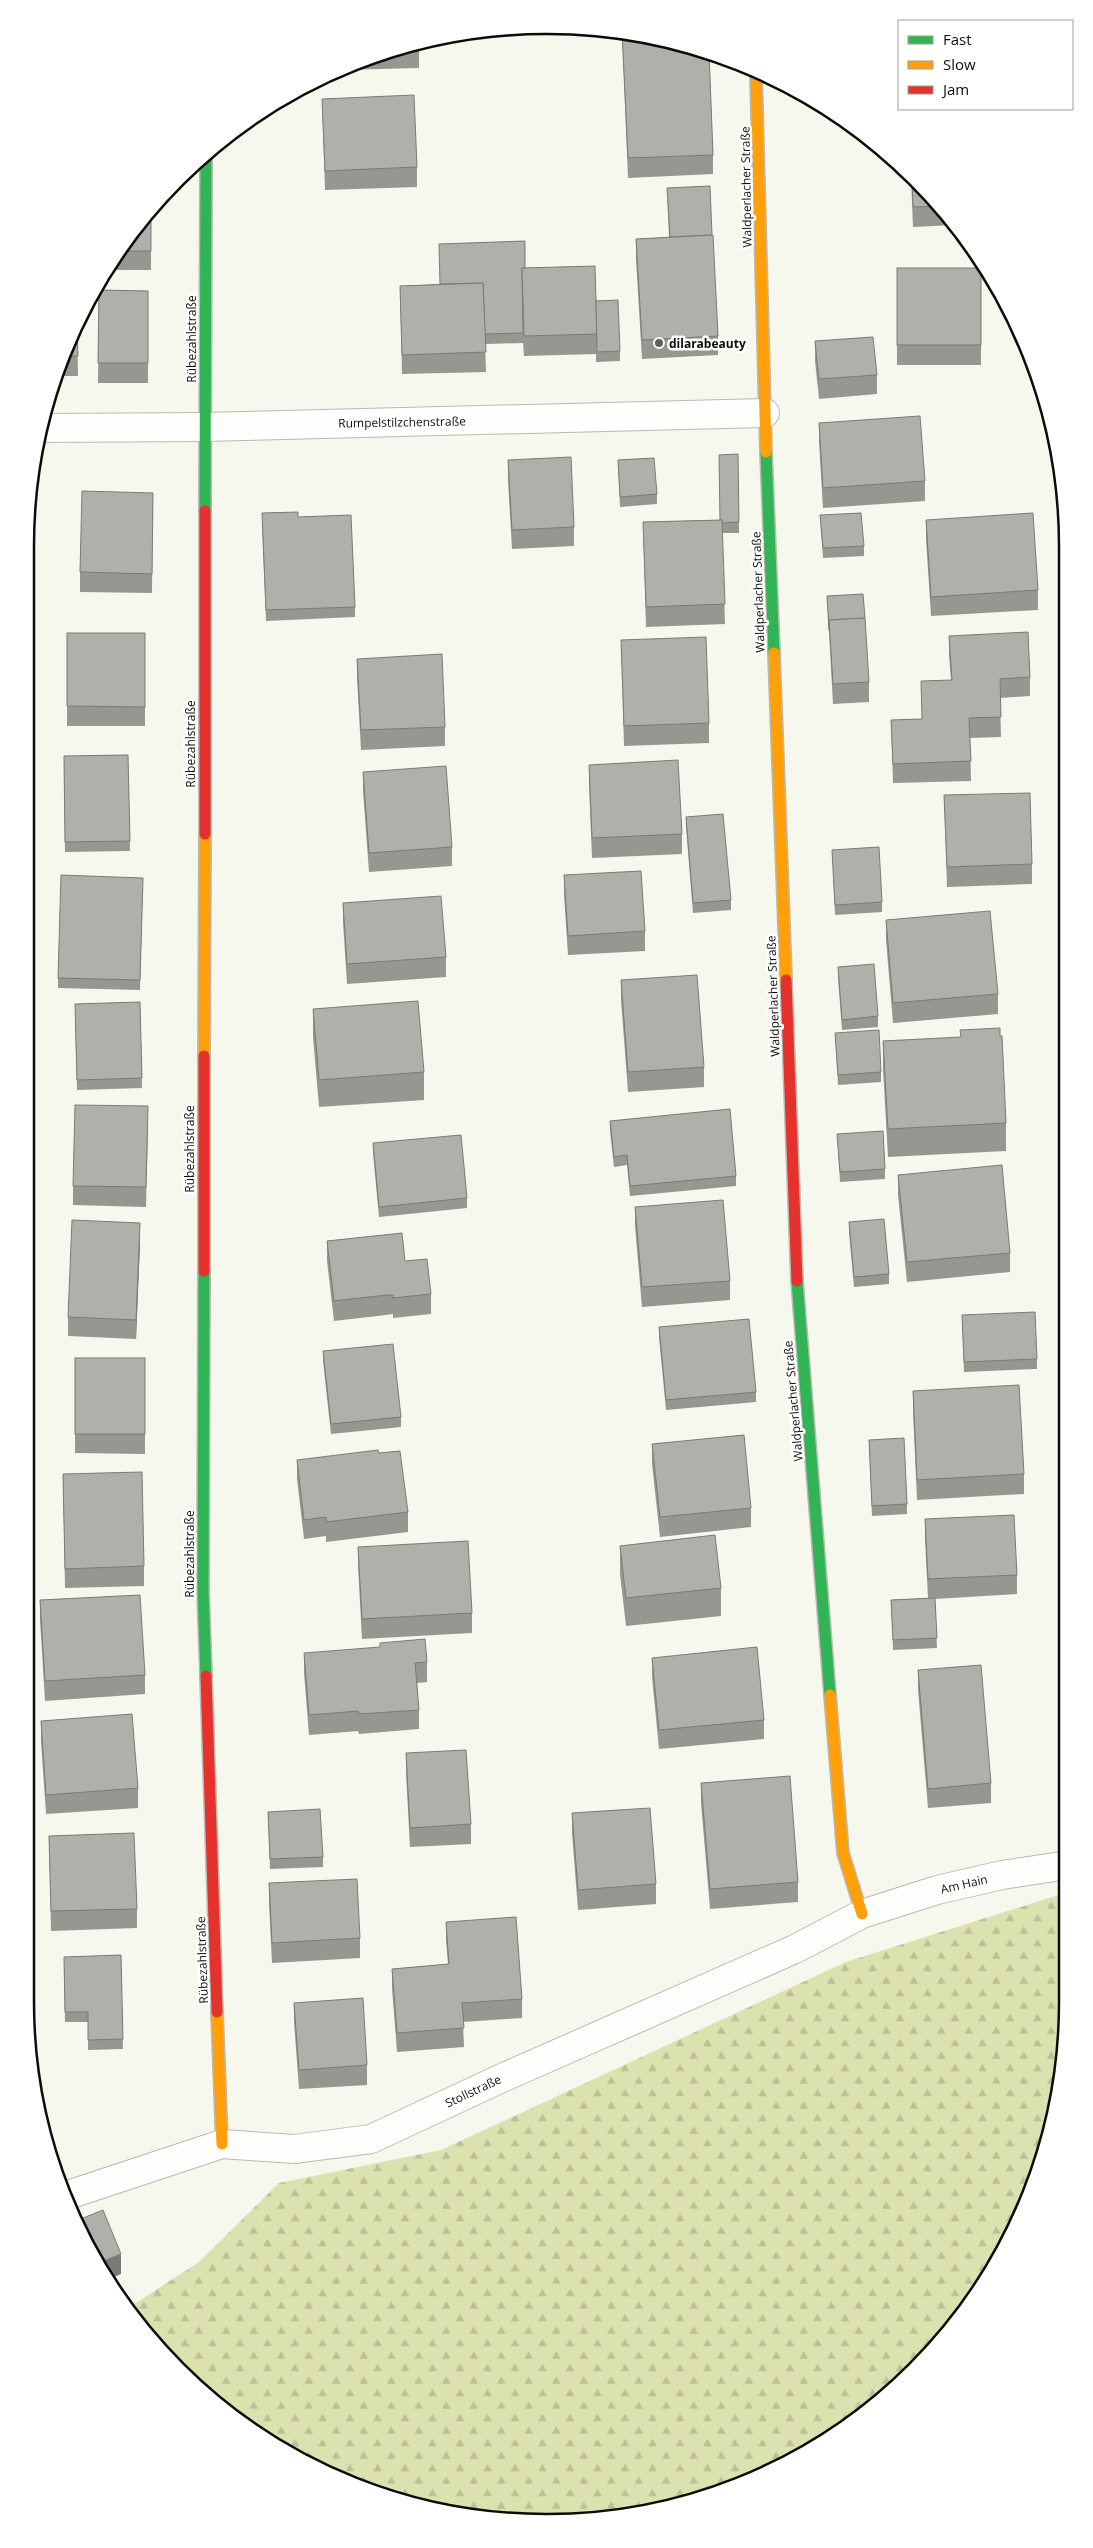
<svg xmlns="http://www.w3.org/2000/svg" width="1093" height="2548" viewBox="0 0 1093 2548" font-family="'Open Sans',sans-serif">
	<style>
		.forest { fill: url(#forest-firs) }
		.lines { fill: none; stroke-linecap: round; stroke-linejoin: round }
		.street-casing { stroke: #b9bab3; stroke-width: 30 }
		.fast-casing { stroke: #b9bab3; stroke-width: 14 }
		.slow-casing { stroke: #b9bab3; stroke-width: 14 }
		.jam-casing { stroke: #b9bab3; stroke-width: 14 }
		.street { stroke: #fefefc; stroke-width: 28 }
		.fast { stroke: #30b455; stroke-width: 11 }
		.slow { stroke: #ff9f0a; stroke-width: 11 }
		.jam { stroke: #e5322d; stroke-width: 11 }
		.wall { fill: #969791 }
		.shaded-wall { fill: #7a7b76 }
		.building { fill: #afb0a9; stroke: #7a7b76 }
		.poi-dot { fill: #5e5f58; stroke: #fff; stroke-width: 2 }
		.labels { text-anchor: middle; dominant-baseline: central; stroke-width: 5; stroke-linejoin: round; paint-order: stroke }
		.street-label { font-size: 12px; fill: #0c0d08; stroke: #fff }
		.poi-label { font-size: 12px; font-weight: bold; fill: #0c0d08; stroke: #fff; text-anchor: start }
		.rim { fill: none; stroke: #0c0d08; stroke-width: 2.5 }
	</style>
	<defs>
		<pattern id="forest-firs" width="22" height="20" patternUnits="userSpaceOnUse" patternTransform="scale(1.25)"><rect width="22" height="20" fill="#dce1b0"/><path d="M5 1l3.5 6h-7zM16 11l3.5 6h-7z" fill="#bcc096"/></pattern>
	</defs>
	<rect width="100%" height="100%" fill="#f6f8ee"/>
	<!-- forest -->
	<path class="forest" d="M1068 1892V2001L1058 2103 1040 2169 998 2262 939 2345 864 2415 807 2453 714 2495 615 2518 546 2523 445 2513 379 2495 286 2453 229 2415 154 2345 128 2308 199 2262 279 2183 441 2150 846 1962Z"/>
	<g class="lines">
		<defs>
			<g id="street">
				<path d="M40 428 204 427 765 413"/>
				<path d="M65 2196 222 2144 294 2149 371 2139 502 2078 795 1949 862 1914 937 1890 1002 1875 1068 1865"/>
			</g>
			<g id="fast">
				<path d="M766 452 774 653"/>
				<path d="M205 511 206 154"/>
				<path d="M204 1271 203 1590 206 1676"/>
				<path d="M797 1281 830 1695"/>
			</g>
			<g id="slow">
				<path d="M756 74 766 452"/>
				<path d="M774 653 786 980"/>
				<path d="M204 1056 205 834"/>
				<path d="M830 1695 843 1853 862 1914"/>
				<path d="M217 2012 222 2144"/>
			</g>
			<g id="jam">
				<path d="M205 834V511"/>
				<path d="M786 980 797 1281"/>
				<path d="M204 1271V1056"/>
				<path d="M206 1676 217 2012"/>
			</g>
		</defs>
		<!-- street casing -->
		<use href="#street" class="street-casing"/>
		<!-- fast casing -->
		<use href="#fast" class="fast-casing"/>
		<!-- slow casing -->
		<use href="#slow" class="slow-casing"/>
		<!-- jam casing -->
		<use href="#jam" class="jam-casing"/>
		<!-- street -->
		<use href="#street" class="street"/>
		<!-- fast -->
		<use href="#fast" class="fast"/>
		<!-- slow -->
		<use href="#slow" class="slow"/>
		<!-- jam -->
		<use href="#jam" class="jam"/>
	</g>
	<!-- wall -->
	<g class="wall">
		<path d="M622 31 709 52 713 155V174L628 178Z"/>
		<path d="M419 42V68L340 70 412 43Z"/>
		<path d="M322 99 417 167V187L325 190Z"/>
		<path d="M911 178 939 203 953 225 913 227Z"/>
		<path d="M667 188 712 235 718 336V355L642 359 636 259V239L669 237Z"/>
		<path d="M151 208V270H106Z"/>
		<path d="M525 268 596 308 620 351V361L596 362V354L524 356 523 342V343L485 344 486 372 402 374 400 286 440 284Z"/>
		<rect x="897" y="268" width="84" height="97"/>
		<path d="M99 290 148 291V383H98Z"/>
		<path d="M77 324 78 376H54Z"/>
		<path d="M815 341 877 375V394L819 399 815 361Z"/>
		<path d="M819 423 925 481V501L823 508 819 442Z"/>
		<path d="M738 454 739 533H722L725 624 646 627 643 522 720 520Z"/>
		<path d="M508 460 574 527V546L512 549 508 480Z"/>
		<path d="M618 460 657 494V504L620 507Z"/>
		<path d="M34 472V558H25V546Z"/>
		<path d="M153 493 152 593 80 592V572Z"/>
		<path d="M820 515 864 546V556L823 558Z"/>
		<path d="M926 520 1038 590V610L931 616 926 539Z"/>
		<path d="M262 524 355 607V617L266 621Z"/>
		<path d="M827 596 869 682V702L833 704Z"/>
		<rect x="67" y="633" width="78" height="93"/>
		<path d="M949 636 1030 677V696L1000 698 1001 737 970 738 971 781 893 783 891 720 921 719 951 680 949 656Z"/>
		<path d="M621 640 709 723V743L624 746Z"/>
		<path d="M357 659 445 727V746L361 750 357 678Z"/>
		<path d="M128 755 130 851 65 852 64 756Z"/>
		<path d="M589 765 682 834V854L592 858 589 784Z"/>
		<path d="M363 772 452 847V866L369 872 363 791Z"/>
		<path d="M944 795 1032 864V884L947 887Z"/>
		<path d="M686 817 731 900V910L693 913 686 827Z"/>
		<path d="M832 850 882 902V912L835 915Z"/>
		<path d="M564 875 645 931V951L568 955 564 895Z"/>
		<path d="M143 878 140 990 58 988V978Z"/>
		<path d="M343 903 446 957V977L347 984 343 922Z"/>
		<path d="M886 920 998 994V1014L893 1023 886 940Z"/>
		<path d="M838 967 878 1016V1027L842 1030 838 977Z"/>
		<path d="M621 980 704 1067V1087L628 1092 621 1000Z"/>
		<path d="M140 1002 142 1088 77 1090 75 1014Z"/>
		<path d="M313 1009 424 1072V1100L319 1107 313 1037Z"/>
		<path d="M835 1033 881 1072V1082L838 1085Z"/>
		<path d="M1000 1036 1006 1123V1151L888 1157 883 1069V1041Z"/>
		<path d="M610 1121 736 1176V1186L630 1196 627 1165 614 1167 610 1131Z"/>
		<path d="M148 1126 146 1207 73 1205V1186Z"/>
		<path d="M837 1134 885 1169V1179L840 1182Z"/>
		<path d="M373 1143 467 1198V1208L379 1217 373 1153Z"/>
		<path d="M898 1175 1010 1253V1272L907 1282 898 1195Z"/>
		<path d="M635 1207 730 1281V1300L642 1307 635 1226Z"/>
		<path d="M849 1222 889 1274V1284L854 1287 849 1232Z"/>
		<path d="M327 1241 405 1261 431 1294V1314L393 1318V1314L386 1315 334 1321 327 1261Z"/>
		<path d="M140 1243 136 1339 68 1336V1317Z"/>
		<path d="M962 1315 1037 1359V1369L964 1372Z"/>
		<path d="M659 1327 756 1392V1402L666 1410 659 1337Z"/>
		<path d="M323 1351 401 1417V1427L331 1434 323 1361Z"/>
		<path d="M75 1358H145V1454L75 1453Z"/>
		<path d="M913 1391 1024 1474V1494L917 1500 913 1410Z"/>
		<path d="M869 1440 907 1504V1514L872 1516Z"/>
		<path d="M652 1444 751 1508V1527L660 1537 652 1464Z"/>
		<path d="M379 1453 408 1512V1532L326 1542V1536L304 1539 297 1479V1460Z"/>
		<path d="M63 1474 144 1566V1586L65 1588Z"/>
		<path d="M925 1519 1017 1575V1594L935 1599 937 1648 893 1650 891 1600 928 1598 925 1539Z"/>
		<path d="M620 1546 721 1588V1616L626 1626 620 1574Z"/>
		<path d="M358 1547 472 1613V1633L362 1639 358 1566Z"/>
		<path d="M40 1600 145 1675V1694L45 1701 40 1620Z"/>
		<path d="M304 1653 427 1662V1682L417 1683 419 1710V1729L359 1734 358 1731 309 1735 304 1673Z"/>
		<path d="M652 1658 764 1720V1739L659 1749 652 1677Z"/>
		<path d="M918 1670 991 1783V1803L928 1808 918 1690Z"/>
		<path d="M41 1721 138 1788V1808L46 1814 41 1741Z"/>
		<path d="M406 1753 471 1824V1844L410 1847 406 1773Z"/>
		<path d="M701 1783 798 1882V1902L710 1909 701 1803Z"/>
		<path d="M268 1812 323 1857V1867L270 1869Z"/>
		<path d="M572 1813 656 1884V1904L578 1910 572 1833Z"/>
		<path d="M49 1836 137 1909V1928L51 1931Z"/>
		<path d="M269 1883 360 1938V1958L272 1963 269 1903Z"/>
		<path d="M446 1922 522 1999V2018L463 2022 464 2047 397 2052 392 1988V1969L448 1964 446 1941Z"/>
		<path d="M121 1955 123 2049 88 2050V2022H65L64 1967Z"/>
		<path d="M294 2003 367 2065V2085L299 2089 294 2022Z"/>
	</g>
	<!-- shaded-wall -->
	<g class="shaded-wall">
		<path d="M140 1223V1243L136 1339V1320Z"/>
		<path d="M121 2254V2274L107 2280 96 2264Z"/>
	</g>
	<!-- building -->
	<g class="building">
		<path d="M622 31 709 52 713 155 628 158Z"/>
		<path d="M419 42V48L396 49 412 43Z"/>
		<path d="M414 95 417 167 325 171 322 99Z"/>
		<path d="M912 179 939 203 941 206 913 207Z"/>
		<path d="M710 186 712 235 670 237 667 188Z"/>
		<path d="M151 208V251H120Z"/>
		<path d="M713 235 718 336 642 340 636 239Z"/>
		<path d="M525 241V268H522L523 333 485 334 483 283 440 284 439 244Z"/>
		<path d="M595 266 597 334 524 336 522 268Z"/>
		<rect x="897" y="268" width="84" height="77"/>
		<path d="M483 283 486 352 402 355 400 286Z"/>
		<path d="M99 290 148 291V363H98Z"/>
		<path d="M618 300 620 351 597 352 596 301Z"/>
		<path d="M77 324 78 356H63Z"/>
		<path d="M873 337 877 375 819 379 815 341Z"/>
		<path d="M920 416 925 481 823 488 819 423Z"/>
		<path d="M738 454 739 522 722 523V520H720L719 455Z"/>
		<path d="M571 457 574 527 512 530 508 460Z"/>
		<path d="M654 458 657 494 620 497 618 460Z"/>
		<path d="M32 472H34V548H25Z"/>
		<path d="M82 491 153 493 152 574 80 572Z"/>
		<path d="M298 512V517L351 515 355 607 266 610 262 513Z"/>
		<path d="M861 513 864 546 823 548 820 515Z"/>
		<path d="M1033 513 1038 590 931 597 926 520Z"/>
		<path d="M722 520 725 604 646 607 643 522Z"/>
		<path d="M863 594 865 618 829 620V630L827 596Z"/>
		<path d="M865 618 869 682 833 684 829 620Z"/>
		<path d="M1028 632 1030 677 1000 679 1001 717 969 718 971 761 893 764 891 720 922 719 921 681 952 680 949 636Z"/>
		<path d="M67 633H145V707L67 706Z"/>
		<path d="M706 637 709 723 624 726 621 640Z"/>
		<path d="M442 654 445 727 361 730 357 659Z"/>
		<path d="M128 755 130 841 65 842 64 756Z"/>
		<path d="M678 760 682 834 592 838 589 765Z"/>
		<path d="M446 766 452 847 369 853 363 772Z"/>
		<path d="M1030 793 1032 864 947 867 944 795Z"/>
		<path d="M723 814 731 900 693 903 686 817Z"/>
		<path d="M879 847 882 902 835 905 832 850Z"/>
		<path d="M641 871 645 931 568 936 564 875Z"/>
		<path d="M61 875 143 878 140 980 58 978Z"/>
		<path d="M441 896 446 957 347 964 343 903Z"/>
		<path d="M990 911 998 994 893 1003 886 920Z"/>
		<path d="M874 964 878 1016 842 1020 838 967Z"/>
		<path d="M697 975 704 1067 628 1072 621 980Z"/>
		<path d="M418 1001 424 1072 319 1080 313 1009Z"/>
		<path d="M140 1002 142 1078 77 1080 75 1004Z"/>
		<path d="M1000 1028V1036H1002L1006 1123 888 1129 883 1041 961 1037 960 1030Z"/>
		<path d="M879 1030 881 1072 838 1075 835 1033Z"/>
		<path d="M75 1105 148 1106 146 1187 73 1186Z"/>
		<path d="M730 1109 736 1176 630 1186 627 1155 614 1157 610 1121Z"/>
		<path d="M883 1131 885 1169 840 1172 837 1134Z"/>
		<path d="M461 1135 467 1198 379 1207 373 1143Z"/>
		<path d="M1002 1165 1010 1253 907 1262 898 1175Z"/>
		<path d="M723 1200 730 1281 642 1287 635 1207Z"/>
		<path d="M884 1219 889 1274 854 1277 849 1222Z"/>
		<path d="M72 1220 140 1223 136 1320 68 1317Z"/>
		<path d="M402 1233 405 1261 427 1259 431 1294 393 1298V1295H386L334 1301 327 1241Z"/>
		<path d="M1035 1312 1037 1359 964 1362 962 1315Z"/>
		<path d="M749 1319 756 1392 666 1400 659 1327Z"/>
		<path d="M393 1344 401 1417 331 1424 323 1351Z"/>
		<rect x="75" y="1358" width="70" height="76"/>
		<path d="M1019 1385 1024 1474 917 1480 913 1391Z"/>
		<path d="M744 1435 751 1508 660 1517 652 1444Z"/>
		<path d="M904 1438 907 1504 872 1506 869 1440Z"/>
		<path d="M378 1450 379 1453 400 1451 408 1512 326 1522V1517L304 1520 297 1460Z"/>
		<path d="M142 1472 144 1566 65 1569 63 1474Z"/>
		<path d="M1014 1515 1017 1575 928 1579 925 1519Z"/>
		<path d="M715 1535 721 1588 626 1598 620 1546Z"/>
		<path d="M468 1541 472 1613 362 1619 358 1547Z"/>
		<path d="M140 1595 145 1675 45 1681 40 1600Z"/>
		<path d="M935 1598 937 1638 893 1640 891 1600Z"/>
		<path d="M425 1639 427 1662 415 1663 419 1710 359 1714 358 1711 309 1715 304 1653 380 1647V1643Z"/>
		<path d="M757 1647 764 1720 659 1730 652 1658Z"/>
		<path d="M981 1665 991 1783 928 1789 918 1670Z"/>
		<path d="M132 1714 138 1788 46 1795 41 1721Z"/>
		<path d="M466 1750 471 1824 410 1828 406 1753Z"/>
		<path d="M790 1776 798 1882 710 1889 701 1783Z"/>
		<path d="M650 1808 656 1884 578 1890 572 1813Z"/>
		<path d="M320 1809 323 1857 270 1859 268 1812Z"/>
		<path d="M134 1833 137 1909 51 1911 49 1836Z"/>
		<path d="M357 1879 360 1938 272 1943 269 1883Z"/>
		<path d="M516 1917 522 1999 462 2003 464 2028 397 2033 392 1969 449 1964 446 1922Z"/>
		<path d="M121 1955 123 2039 88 2040V2012H65L64 1957Z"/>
		<path d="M363 1998 367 2065 299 2070 294 2003Z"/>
		<path d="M103 2210 121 2254 96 2264 76 2221Z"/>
	</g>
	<!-- markers -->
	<circle class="poi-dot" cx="659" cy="343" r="5"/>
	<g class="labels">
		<!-- street labels -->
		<g class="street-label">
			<text transform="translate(746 187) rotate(-91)">Waldperlacher Straße</text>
			<text transform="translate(191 339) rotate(-90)">Rübezahlstraße</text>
			<text transform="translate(402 422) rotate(-1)">Rumpelstilzchenstraße</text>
			<text transform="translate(758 592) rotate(-92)">Waldperlacher Straße</text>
			<text transform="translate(190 744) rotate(-90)">Rübezahlstraße</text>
			<text transform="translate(773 996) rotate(-92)">Waldperlacher Straße</text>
			<text transform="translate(189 1149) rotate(-90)">Rübezahlstraße</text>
			<text transform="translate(793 1401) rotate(-95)">Waldperlacher Straße</text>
			<text transform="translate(189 1554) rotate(-90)">Rübezahlstraße</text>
			<text transform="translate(964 1884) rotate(-13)">Am Hain</text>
			<text transform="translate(202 1960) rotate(-92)">Rübezahlstraße</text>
			<text transform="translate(473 2091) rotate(-25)">Stollstraße</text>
		</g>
		<!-- poi labels -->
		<g class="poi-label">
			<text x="669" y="343">dilarabeauty</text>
		</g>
	</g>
	<!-- crop -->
	<path d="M0 0H1093V2548H0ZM546 34H547A512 512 0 0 1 1059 546V2002A512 512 0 0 1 547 2514H546A512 512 0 0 1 34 2002V546A512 512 0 0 1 546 34Z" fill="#fff" fill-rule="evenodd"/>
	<path class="rim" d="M546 34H547A512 512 0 0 1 1059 546V2002A512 512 0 0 1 547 2514H546A512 512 0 0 1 34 2002V546A512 512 0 0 1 546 34Z"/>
	<!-- legend -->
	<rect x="898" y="20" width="175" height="90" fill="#ffffff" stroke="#9e9e9c"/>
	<rect x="908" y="36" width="25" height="8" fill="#30b455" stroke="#9e9e9c"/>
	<text x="943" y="45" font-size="15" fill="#0c0d08">Fast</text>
	<rect x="908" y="61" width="25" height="8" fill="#ff9f0a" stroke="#9e9e9c"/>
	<text x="943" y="70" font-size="15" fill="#0c0d08">Slow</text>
	<rect x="908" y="86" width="25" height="8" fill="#e5322d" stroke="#9e9e9c"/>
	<text x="943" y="95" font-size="15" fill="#0c0d08">Jam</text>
</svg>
